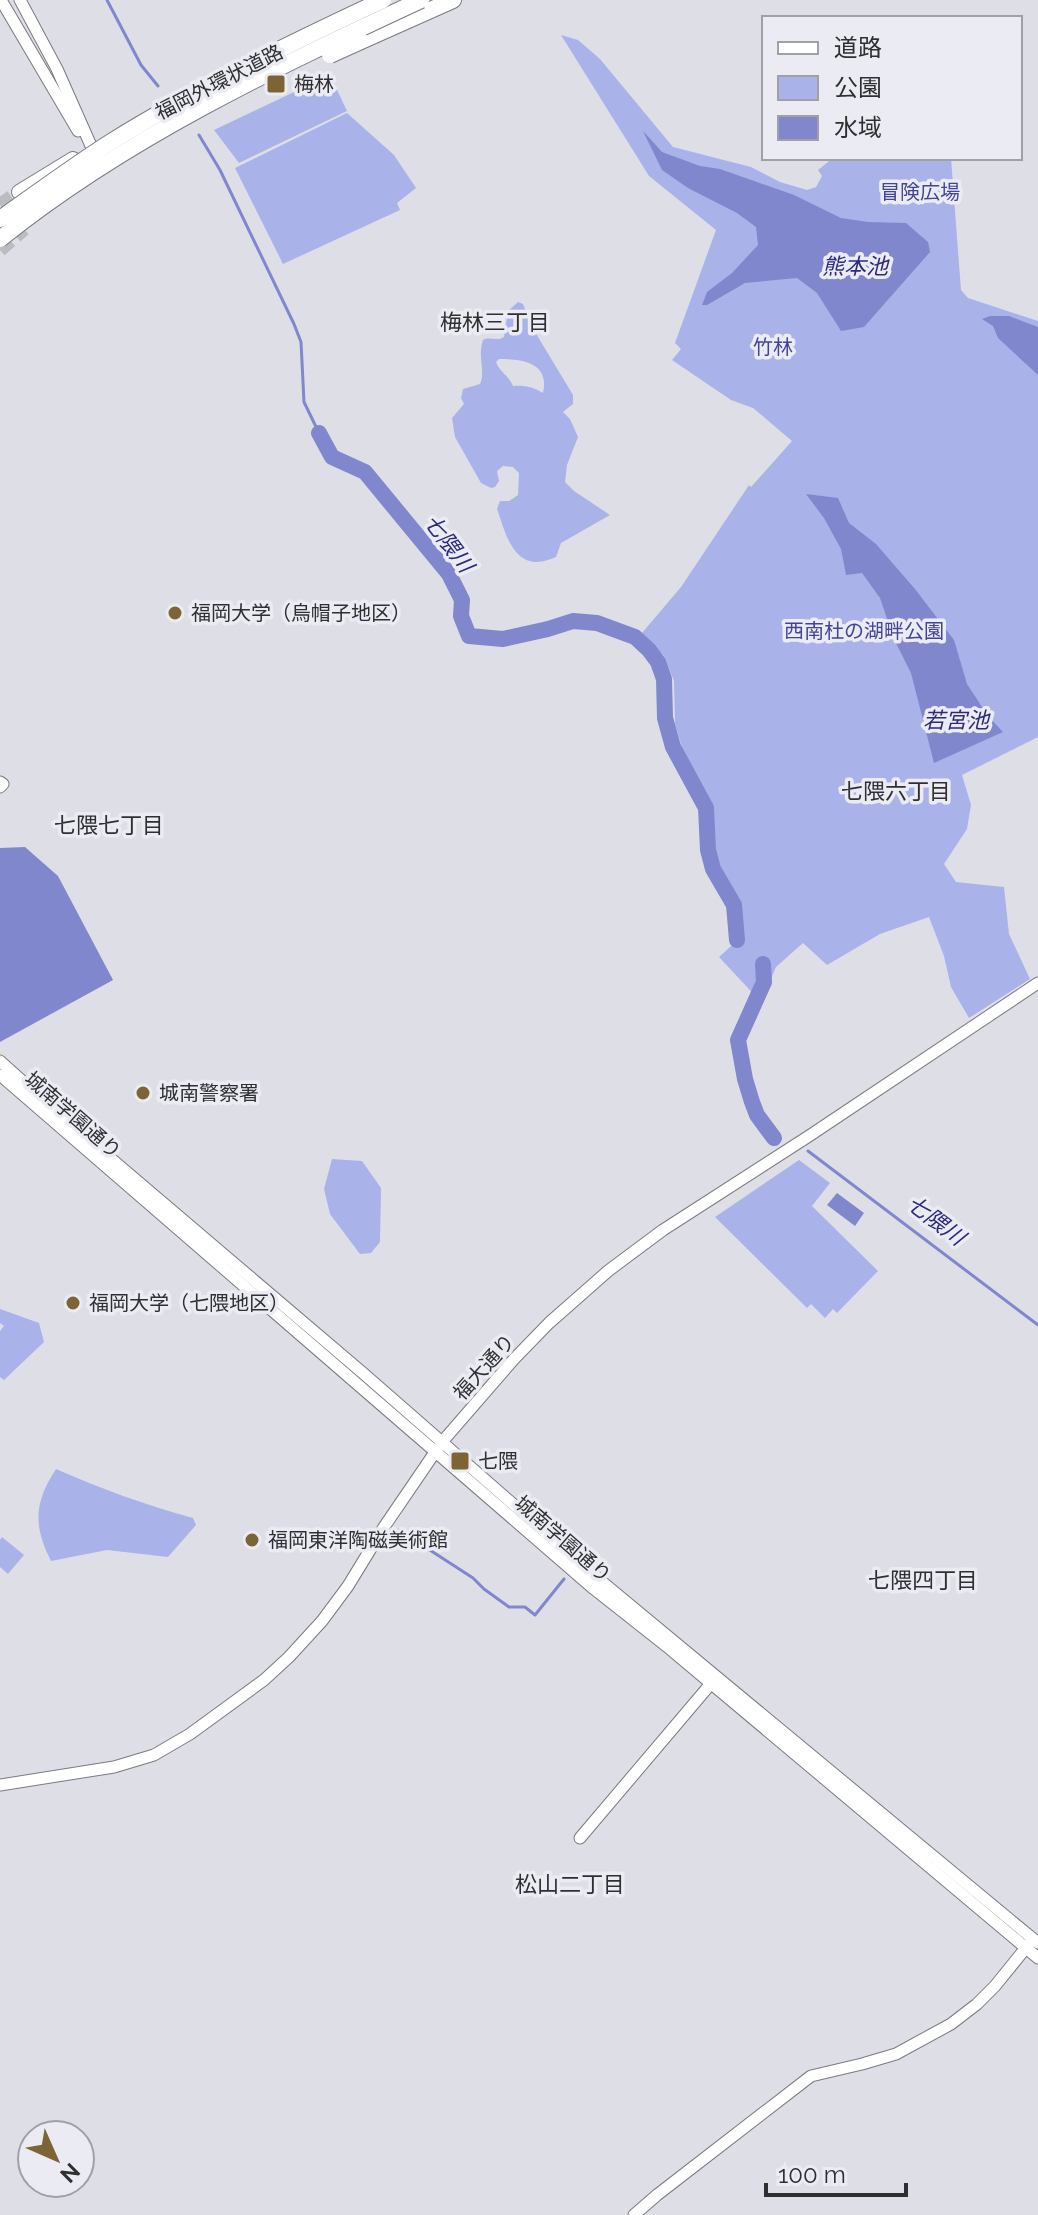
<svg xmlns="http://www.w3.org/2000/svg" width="1038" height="2215" viewBox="0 0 1038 2215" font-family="Raleway,'Noto Sans JP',sans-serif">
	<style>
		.green { fill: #aab2ea; fill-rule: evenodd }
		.water { fill: #8087cd }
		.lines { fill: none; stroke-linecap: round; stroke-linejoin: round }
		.stream { stroke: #8087cd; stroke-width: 3 }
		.river { stroke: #8087cd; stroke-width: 16 }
		.trunk-tunnel { stroke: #bbbcc2; stroke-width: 14; stroke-dasharray: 14 7; stroke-linecap: butt }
		.tertiary-casing { stroke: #7a7b82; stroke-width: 13 }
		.trunk-casing { stroke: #7a7b82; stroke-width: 16 }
		.motorway-casing { stroke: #7a7b82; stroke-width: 18 }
		.tertiary { stroke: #fff; stroke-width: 11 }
		.trunk { stroke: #fff; stroke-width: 14 }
		.motorway { stroke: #fff; stroke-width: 16 }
		.motorway-bridge-casing { stroke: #7a7b82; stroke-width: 18; stroke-linecap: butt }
		.motorway-bridge { stroke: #fff; stroke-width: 16 }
		.poi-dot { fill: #7d6435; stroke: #ebecf3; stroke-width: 3 }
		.labels { text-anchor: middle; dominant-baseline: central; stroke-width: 7; stroke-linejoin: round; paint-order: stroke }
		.street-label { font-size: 20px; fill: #2f2f32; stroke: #ebecf3 }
		.poi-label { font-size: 20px; fill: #2f2f32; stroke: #ebecf3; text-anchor: start }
		.park-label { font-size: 20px; fill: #424498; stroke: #ebecf3 }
		.water-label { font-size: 22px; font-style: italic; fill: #2d2a7c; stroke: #ebecf3 }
		.neighbourhood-label { font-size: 22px; fill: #2f2f32; stroke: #ebecf3 }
	</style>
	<rect width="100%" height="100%" fill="#dedfe6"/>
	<!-- green -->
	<g class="green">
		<path d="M561 35 578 40 600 59 673 147 751 167 780 182 807 190 816 187 822 176 818 170 833 158H951L961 290 968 298 1038 321V737L962 775 971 805 967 829 944 864 956 882 1004 887 1009 934 1030 979 969 1018 951 987 944 956 929 917 880 934 827 965 803 943 776 967 761 1002 719 957 740 938 736 905 715 869 711 844 713 816 686 761 675 724 674 681 664 656 642 633 681 587 749 485 751 487 792 441 753 408 731 400 672 360 681 349 675 343 716 230 649 176Z"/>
		<path d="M330 75 347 111 239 163 214 130Z"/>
		<path d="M347 113 394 155 416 188 397 203 400 210 283 264 235 168Z"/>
		<path d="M518 302 523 304 532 327 573 395V404L563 412 570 419 578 437 567 465 565 482 574 491 610 515 561 543 556 557C551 559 543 562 537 562 511 562 504 528 497 509L500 501H509L518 495 519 473 513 467 503 466 497 471 499 481 495 487 491 488 481 483 455 437 452 418 464 404 461 398 463 389 480 384C486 371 477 357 483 340 490 336 496 342 504 337L508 311ZM499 359C522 359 550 362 543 393 533 387 525 385 513 386 509 376 499 371 496 362Z"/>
		<path d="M332 1159 362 1161 381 1188 380 1242 371 1253 360 1254 330 1214 324 1189Z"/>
		<path d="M799 1160 830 1183 812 1206 878 1271 837 1313 833 1309 825 1318 811 1304 807 1308 715 1217Z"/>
		<path d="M0 1309 39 1323 44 1342 4 1380 0 1377V1331L4 1326 0 1323Z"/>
		<path d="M56 1469C101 1489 146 1505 193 1518L196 1525 168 1557 107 1550 51 1561C33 1525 34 1503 56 1469Z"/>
		<path d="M2 1537 24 1555 8 1574 0 1567V1540Z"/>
	</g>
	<!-- water -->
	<g class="water">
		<path d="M643 131 662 152 700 166 720 169 794 195 841 218 868 222 906 223 928 242 930 252 864 327 841 331 817 293 797 278 745 283 707 305H702L707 292 732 273 758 245 756 227 737 213 688 188 662 170Z"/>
		<path d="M990 316H1009L1038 327V375L998 338 993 326 982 319Z"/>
		<path d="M806 494 838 498 849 523 876 544 915 589 954 640 967 684 988 716 1003 732 934 763 911 673 894 639 880 598 862 573 846 575 841 549 824 518Z"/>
		<path d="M25 847 58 876 113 980 0 1042V848Z"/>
		<path d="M837 1193 864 1213 855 1226 827 1205Z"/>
	</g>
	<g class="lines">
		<!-- stream -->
		<g class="stream">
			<path d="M107 0 141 65 158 86"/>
			<path d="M199 135 220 170 294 324 301 342 304 402 319 433"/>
			<path d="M808 1151 1038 1325"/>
			<path d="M399 1530 473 1578 484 1589 509 1607H525L535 1615 564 1579"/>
		</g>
		<!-- river -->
		<g class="river">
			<path d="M319 433 332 457 365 472 449 574 462 600 461 616 469 636 503 639 548 629 573 621 597 623 635 637 649 650 658 662 664 679 665 718 673 747 706 808 708 850 713 869 734 905 737 940"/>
			<path d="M763 964 764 982 738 1040 745 1079 752 1102 757 1115 774 1138"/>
		</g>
		<!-- trunk-tunnel -->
		<g class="trunk-tunnel">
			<path d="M0 205 19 192"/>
			<path d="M0 250 24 229"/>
		</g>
		<defs>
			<g id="tertiary">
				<path d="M1 0 78 131"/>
				<path d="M20 0 57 69 96 157"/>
				<path d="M0 782 3 784 0 787"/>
				<path d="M0 1061 62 1117 364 1374 601 1581 1038 1943"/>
				<path d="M0 1075 594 1589 670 1649 1038 1958"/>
				<path d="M0 1785 114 1767 154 1755 190 1734 264 1680 289 1657 322 1621 348 1586 384 1527 442 1442 514 1359 549 1323 608 1271 663 1230 809 1136 1038 983"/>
				<path d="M580 1838 714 1680"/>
				<path d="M634 2215 657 2195 811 2076 862 2064 896 2054 951 2024 977 2004 995 1986 1029 1944"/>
			</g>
			<path id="trunk" d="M19 192 73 159"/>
			<path id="motorway" d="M361 41 453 0"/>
		</defs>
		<!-- tertiary casing -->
		<use href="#tertiary" class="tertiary-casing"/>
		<!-- trunk casing -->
		<use href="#trunk" class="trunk-casing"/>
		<!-- motorway casing -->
		<use href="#motorway" class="motorway-casing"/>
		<!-- tertiary -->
		<use href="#tertiary" class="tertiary"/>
		<!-- trunk -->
		<use href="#trunk" class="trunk"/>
		<!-- motorway -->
		<use href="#motorway" class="motorway"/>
		<defs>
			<g id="motorway-bridge">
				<path d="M330 55 361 41"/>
				<path d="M0 219C37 193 73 166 111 142 198 88 291 43 383 0"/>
				<path d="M0 239C127 137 275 68 421 0"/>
			</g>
		</defs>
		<!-- motorway-bridge casing -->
		<use href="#motorway-bridge" class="motorway-bridge-casing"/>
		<!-- motorway-bridge -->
		<use href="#motorway-bridge" class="motorway-bridge"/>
	</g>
	<!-- markers -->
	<g class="poi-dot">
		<rect x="266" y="74" width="20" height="20" rx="4"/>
		<circle cx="175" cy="613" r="8"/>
		<circle cx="143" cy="1093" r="8"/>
		<circle cx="73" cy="1303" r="8"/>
		<rect x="450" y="1451" width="20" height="20" rx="4"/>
		<circle cx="252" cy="1540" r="8"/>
	</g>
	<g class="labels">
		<!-- street labels -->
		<g class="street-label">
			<text transform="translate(219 82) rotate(-27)">福岡外環状道路</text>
			<text transform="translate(73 1115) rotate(41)">城南学園通り</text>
			<text transform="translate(484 1367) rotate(-48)">福大通り</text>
			<text transform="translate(563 1539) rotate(41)">城南学園通り</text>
		</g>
		<!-- poi labels -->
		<g class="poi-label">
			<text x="294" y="84">梅林</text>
			<text x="191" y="613">福岡大学（烏帽子地区）</text>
			<text x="159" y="1093">城南警察署</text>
			<text x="89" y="1303">福岡大学（七隈地区）</text>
			<text x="478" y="1461">七隈</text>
			<text x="268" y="1540">福岡東洋陶磁美術館</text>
		</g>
		<!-- park labels -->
		<g class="park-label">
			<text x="920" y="192">冒険広場</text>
			<text x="773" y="347">竹林</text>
			<text x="864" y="631">西南杜の湖畔公園</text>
		</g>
		<!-- water labels -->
		<g class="water-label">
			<text x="855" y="266">熊本池</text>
			<text transform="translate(449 543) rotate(53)">七隈川</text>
			<text x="956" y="720">若宮池</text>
			<text transform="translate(936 1220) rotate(37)">七隈川</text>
		</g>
		<!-- neighbourhood labels -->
		<g class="neighbourhood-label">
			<text x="495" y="322">梅林三丁目</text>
			<text x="896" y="791">七隈六丁目</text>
			<text x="109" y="825">七隈七丁目</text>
			<text x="923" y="1580">七隈四丁目</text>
			<text x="570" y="1884">松山二丁目</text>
		</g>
	</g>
	<!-- legend -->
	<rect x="762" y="16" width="260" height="144" fill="#ebecf3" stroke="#a0a0a6" stroke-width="2"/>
	<rect x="778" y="42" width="40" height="12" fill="#ffffff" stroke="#a0a0a6" stroke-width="2"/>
	<text x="834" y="56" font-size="24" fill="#2f2f32">道路</text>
	<rect x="778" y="76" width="40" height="24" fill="#aab2ea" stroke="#a0a0a6" stroke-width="2"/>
	<text x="834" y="96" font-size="24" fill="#2f2f32">公園</text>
	<rect x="778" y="116" width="40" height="24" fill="#8087cd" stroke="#a0a0a6" stroke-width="2"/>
	<text x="834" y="136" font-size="24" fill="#2f2f32">水域</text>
	<!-- north arrow -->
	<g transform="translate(56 2159) rotate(135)"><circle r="38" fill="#ebecf3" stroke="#a0a0a6" stroke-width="2"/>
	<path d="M0-6L14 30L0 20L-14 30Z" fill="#7d6435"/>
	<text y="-12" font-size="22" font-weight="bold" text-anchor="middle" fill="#2f2f32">N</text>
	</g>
	<!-- scale -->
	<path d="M766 2183v12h140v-12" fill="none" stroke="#2f2f32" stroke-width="4"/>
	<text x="778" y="2183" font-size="24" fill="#2f2f32" stroke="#ebecf3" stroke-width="6" paint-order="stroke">100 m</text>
</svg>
